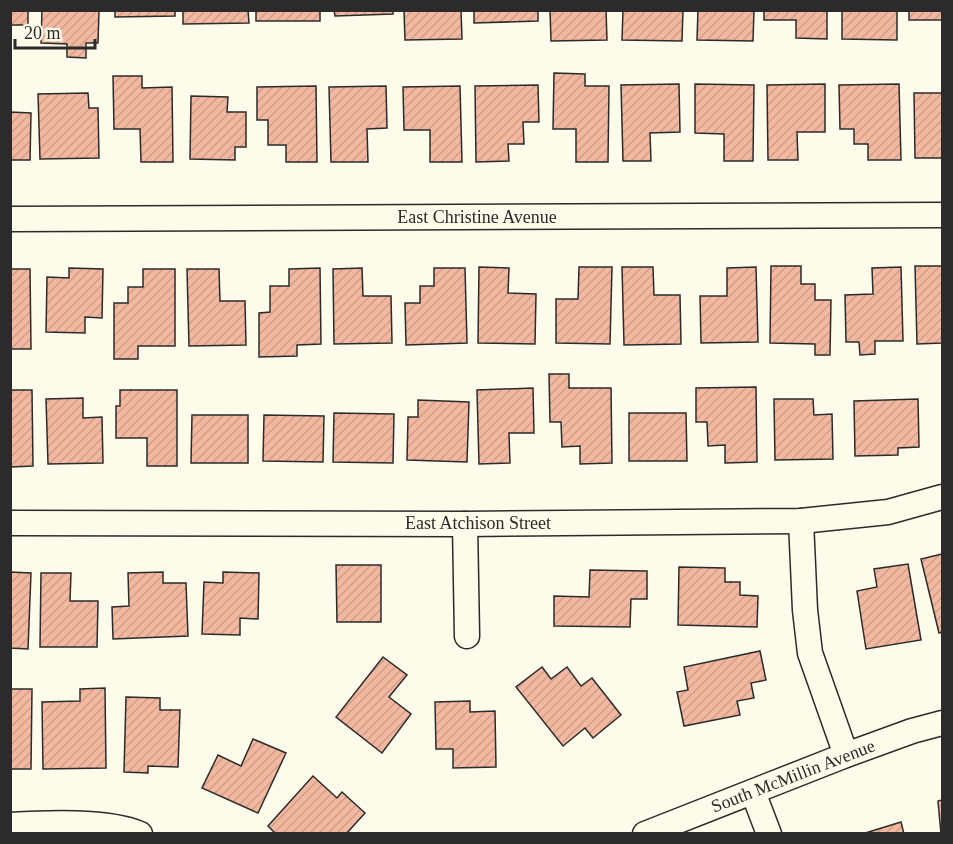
<svg xmlns="http://www.w3.org/2000/svg" width="953" height="844" viewBox="0 0 953 844" font-family="Georgia,serif">
	<style>
		.building { fill: url(#building-hatch); stroke: #2b2b2b; stroke-width: 1.5 }
		.lines { fill: none; stroke-linecap: round; stroke-linejoin: round }
		.street-casing { stroke: #2b2b2b; stroke-width: 27 }
		.street { stroke: #fdfbea; stroke-width: 24 }
		.labels { text-anchor: middle; dominant-baseline: central; stroke-width: 4.5; stroke-linejoin: round; paint-order: stroke }
		.street-label { font-size: 18px; fill: #2b2b2b; stroke: #fdfbea }
	</style>
	<defs>
		<pattern id="building-hatch" width="6" height="6" patternUnits="userSpaceOnUse" patternTransform="scale(1.5)"><rect width="6" height="6" fill="#f2b8a0"/><path d="M-1 1l2-2M0 6l6-6M5 7l2-2" fill="none" stroke="#d09e8a"/></pattern>
	</defs>
	<rect width="100%" height="100%" fill="#fdfbea"/>
	<!-- building -->
	<g class="building">
		<rect x="10" y="10" width="18" height="15"/>
		<path d="M42 10H99L98 43H86V58L67 57V44L41 43Z"/>
		<path d="M115 10H175V16L115 17Z"/>
		<path d="M183 10H248L249 23 183 24Z"/>
		<rect x="256" y="10" width="64" height="11"/>
		<path d="M334 10H393V14L335 16Z"/>
		<path d="M404 10H461L462 39 405 40Z"/>
		<path d="M474 10H538V21L474 23Z"/>
		<path d="M550 10H606L607 40 551 41Z"/>
		<path d="M623 10H683L682 41 622 40Z"/>
		<path d="M698 10H754L753 41 697 40Z"/>
		<path d="M764 10H827V39L796 38V20H764Z"/>
		<path d="M842 10H897V40L842 39Z"/>
		<rect x="909" y="10" width="33" height="10"/>
		<path d="M554 73 585 74V86H609L608 162H576V129H553Z"/>
		<path d="M113 76H142V88L172 87 173 162H141L140 129H114Z"/>
		<path d="M679 84 680 132 650 133 651 161H623L621 85Z"/>
		<path d="M695 84 754 85 753 161H724V134L695 133Z"/>
		<path d="M825 84V132H797L798 160H768L767 85Z"/>
		<path d="M899 84 901 160H868V144H854V129H840L839 85Z"/>
		<path d="M538 85 539 122H523L524 144H508L509 161 476 162 475 86Z"/>
		<path d="M316 86 317 162H286V145H268V120H257V87Z"/>
		<path d="M386 86 387 128 367 129 368 162H331L329 87Z"/>
		<path d="M460 86 462 162H430V130H404L403 87Z"/>
		<path d="M88 93 89 108H98L99 158 40 159 38 94Z"/>
		<path d="M914 93H942V158H915Z"/>
		<path d="M191 96 228 97 227 112H246V147H235V160L190 159Z"/>
		<path d="M10 112 31 113 30 160H10Z"/>
		<path d="M771 266H801V284H815V300H831L830 355H815V344L770 343Z"/>
		<path d="M915 266H942V343L917 344Z"/>
		<path d="M479 267 509 268 508 293 536 294 535 344 478 343Z"/>
		<path d="M579 267H612L610 344 556 343V299H578Z"/>
		<path d="M622 267H653L654 295H680L681 344 624 345Z"/>
		<path d="M756 267 758 342 701 343 700 296H727V268Z"/>
		<path d="M901 267 903 341H875V354L860 355 859 342H846L845 295 873 294 872 268Z"/>
		<path d="M69 268 103 269 102 318 85 317V333L46 332 47 277 69 278Z"/>
		<path d="M320 268 321 344 297 345V356L259 357V313L270 312V286H289V269Z"/>
		<path d="M362 268 363 296H391L392 343 334 344 333 269Z"/>
		<path d="M434 268H465L467 343 406 345 405 303H420V286H434Z"/>
		<path d="M10 269H30L31 349H10Z"/>
		<path d="M143 269H175V346H138V359H114V303H128V287H143Z"/>
		<path d="M187 269H219L220 301H245L246 345 189 346Z"/>
		<path d="M549 374H569V388H611L612 463 580 464V446L562 447 561 422H550Z"/>
		<path d="M756 387 757 462 725 463V445L708 446 707 422H696V388Z"/>
		<path d="M533 388 534 433H509L510 463 479 464 477 390Z"/>
		<path d="M10 390H32L33 466 10 467Z"/>
		<path d="M120 390H177V466H147V438H116V406H120Z"/>
		<path d="M83 398V418L102 417 103 463 48 464 46 399Z"/>
		<path d="M774 399H813L814 415 832 414 833 459 775 460Z"/>
		<path d="M918 399 919 447 898 448V455L855 456 854 401Z"/>
		<path d="M418 400 469 402 467 462 407 460 408 417H418Z"/>
		<path d="M334 413 394 414 393 463 333 462Z"/>
		<path d="M629 413H686L687 461H629Z"/>
		<path d="M192 415H248V463H191Z"/>
		<path d="M264 415 324 416 323 462 263 461Z"/>
		<path d="M942 554V632L939 633 921 559Z"/>
		<path d="M908 564 921 640 866 649 857 591 877 587 874 569Z"/>
		<path d="M336 565H381V622H337Z"/>
		<path d="M679 567 725 568V582H740V595L758 596 757 627 678 625Z"/>
		<path d="M590 570 647 571V599H631L630 627 554 626V596L589 597Z"/>
		<path d="M10 572 31 573 28 649 10 648Z"/>
		<path d="M163 572V583H186L188 636 113 639 112 607 129 606 128 573Z"/>
		<path d="M223 572 259 573 258 619 240 618V635L202 634 204 582 223 583Z"/>
		<path d="M41 573H71L70 601H98L97 647H40Z"/>
		<path d="M760 651 766 680 751 683 754 698 737 701 740 715 684 726 677 692 688 690 684 667Z"/>
		<path d="M383 657 407 675 389 697 411 714 382 753 336 717Z"/>
		<path d="M542 667 551 679 567 667 581 686 592 678 621 715 593 738 585 728 563 746 516 687Z"/>
		<path d="M105 688 106 768 43 769 42 702 80 701V689Z"/>
		<path d="M10 689H32L31 769H10Z"/>
		<path d="M126 697 160 698V710H180L178 767 148 766V773L124 772Z"/>
		<path d="M470 701V712L495 711 496 767 453 768V749H436L435 702Z"/>
		<path d="M253 739 286 753 258 813 202 788 218 755 241 766Z"/>
		<path d="M313 776 337 798 342 792 365 813 346 834H276L268 826Z"/>
		<path d="M942 800V834H941L938 801Z"/>
		<path d="M901 822 904 834H862Z"/>
	</g>
	<g class="lines">
		<defs>
			<g id="street">
				<path d="M10 219 942 215"/>
				<path d="M801 521 805 610 810 653 846 755"/>
				<path d="M10 523 465 524 801 521 888 512 942 497"/>
				<path d="M465 524 467 636"/>
				<path d="M753 792 769 834"/>
				<path d="M10 825C44 823 109 820 140 834"/>
				<path d="M645 834 846 755 912 731 942 723"/>
			</g>
		</defs>
		<!-- street casing -->
		<use href="#street" class="street-casing"/>
		<!-- street -->
		<use href="#street" class="street"/>
	</g>
	<g class="labels">
		<!-- street labels -->
		<g class="street-label">
			<text x="477" y="217">East Christine Avenue</text>
			<text x="478" y="523">East Atchison Street</text>
			<text transform="translate(793 776) rotate(-21)">South McMillin Avenue</text>
		</g>
	</g>
	<!-- border -->
	<rect width="953" height="844" fill="none" stroke="#2b2b2b" stroke-width="24"/>
	<!-- scale -->
	<path d="M15 39v9h80v-9" fill="none" stroke="#2b2b2b" stroke-width="3"/>
	<text x="24" y="39" font-size="18" fill="#2b2b2b" stroke="#fdfbea" stroke-width="4.5" paint-order="stroke">20 m</text>
</svg>
